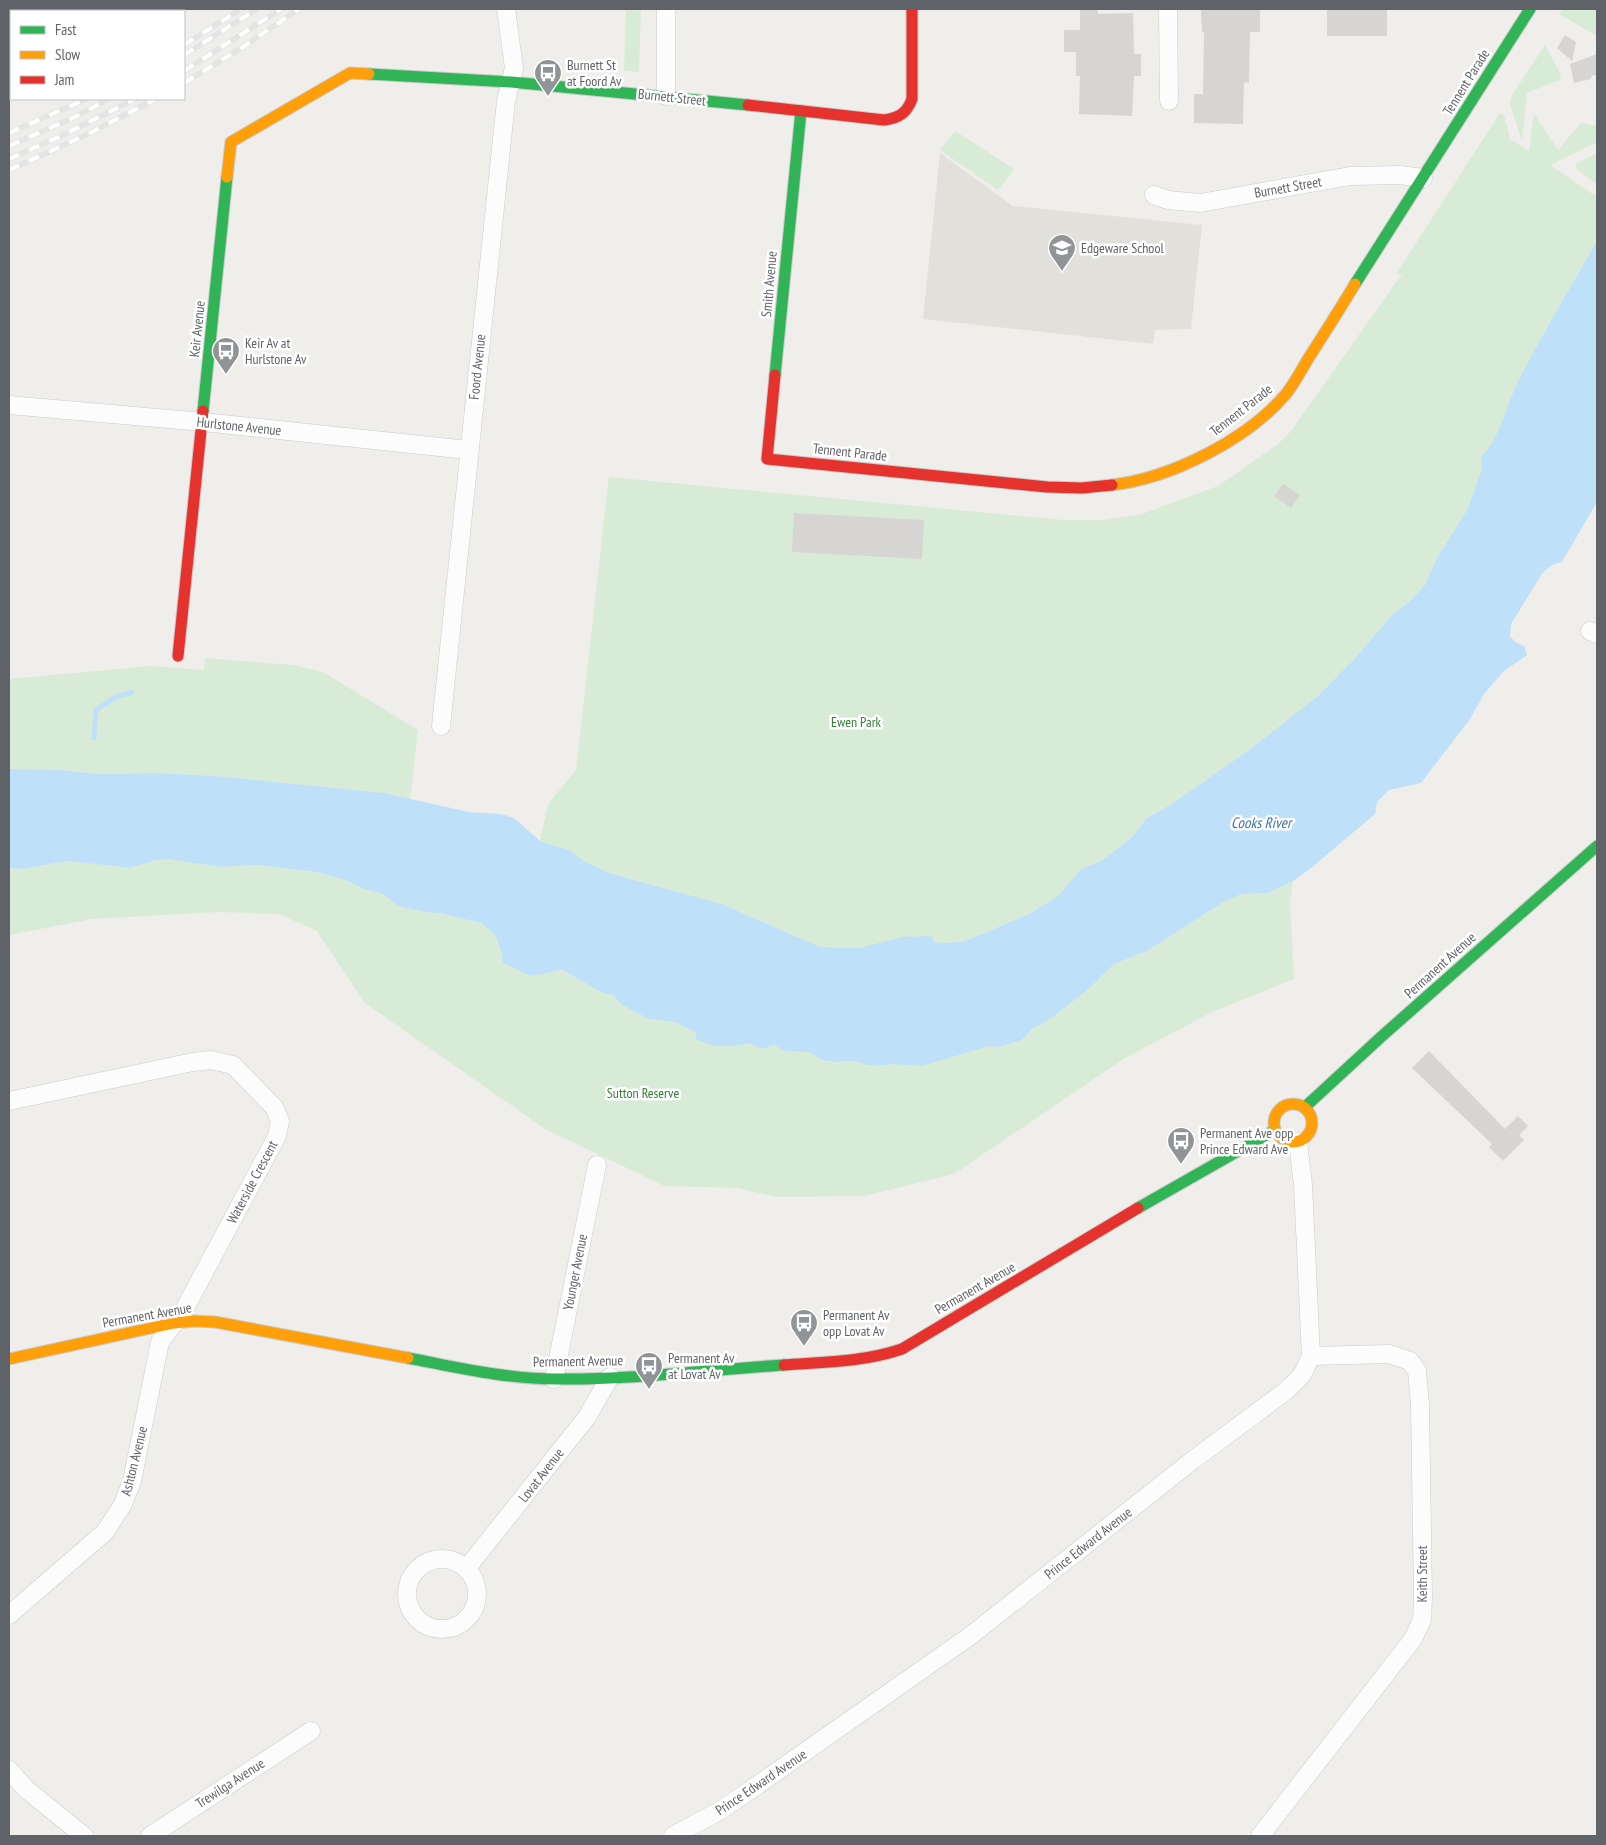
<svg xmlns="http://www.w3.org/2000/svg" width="1606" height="1845" viewBox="0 0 1606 1845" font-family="'PT Sans Narrow',sans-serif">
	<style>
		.education { fill: #e2e0da }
		.green { fill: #d8ebd6 }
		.water { fill: #bfe0f9 }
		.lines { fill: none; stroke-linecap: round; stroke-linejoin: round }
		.stream { stroke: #bfe0f9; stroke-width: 5 }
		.building { fill: #d6d5d3 }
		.street-casing { stroke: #cbcccc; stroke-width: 19 }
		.fast-casing { stroke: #cacacb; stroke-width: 13 }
		.slow-casing { stroke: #cacacb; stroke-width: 13 }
		.jam-casing { stroke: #cacacb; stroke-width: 13 }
		.street { stroke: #fdfcfc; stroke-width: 18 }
		.fast { stroke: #30b455; stroke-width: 11 }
		.slow { stroke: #ff9f0a; stroke-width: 11 }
		.jam { stroke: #e5322d; stroke-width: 11 }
		.rail-casing { stroke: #e4e4e4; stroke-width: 5.5 }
		.rail { stroke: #fff; stroke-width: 4; stroke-dasharray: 11; stroke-linecap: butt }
		.labels { text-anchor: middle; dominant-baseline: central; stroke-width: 5; stroke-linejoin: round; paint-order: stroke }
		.poi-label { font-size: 14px; fill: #5f6368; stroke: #fff; text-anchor: start }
		.street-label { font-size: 14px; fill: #5f6368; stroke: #fff }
		.park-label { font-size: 14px; fill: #348238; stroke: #fff }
		.water-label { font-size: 15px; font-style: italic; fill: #4174aa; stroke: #fff }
	</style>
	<rect width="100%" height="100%" fill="#efeeea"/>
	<!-- education -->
	<path class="education" d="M940 153 1013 206 1202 225 1191 329 1155 330 1153 344 923 319Z"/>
	<!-- green -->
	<g class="green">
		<path d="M626 9H641L639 72 624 71Z"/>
		<path d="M1562 9H1597V36L1559 14Z"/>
		<path d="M1545 45 1561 75 1560 80 1527 93 1522 141 1510 104 1512 95Z"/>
		<path d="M1500 113 1504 115 1510 139 1529 151 1534 114 1558 150 1581 123 1597 126V142L1550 165 1597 197V241L1546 329 1518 383 1500 430 1492 446 1481 457 1482 469 1467 510 1437 558 1425 585 1409 602 1392 615 1357 656 1318 696 1249 750 1173 803 1146 819 1132 837 1103 860 1081 869 1058 896 1029 914 965 941 947 943 934 942 932 936 859 948 820 947 722 904 609 873 584 861 569 850 540 841 548 804 576 770 609 477 1064 520H1104L1142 514 1218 486 1277 445 1291 431 1402 274H1396Z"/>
		<path d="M955 131 1014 169 998 190 940 150Z"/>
		<path d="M1597 153V184L1575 168 1576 164Z"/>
		<path d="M205 658 293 665 323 672 418 730 410 800 384 793 217 776 156 773 96 774 61 770 9 769V679L150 666 204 670Z"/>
		<path d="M168 859 221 867 257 865 316 872 346 880 364 889 383 894 398 906 425 912 439 913 481 923 495 935 502 954 548 971 561 970 601 992 613 995 622 1005 649 1019 675 1022 695 1032 734 1046 749 1043 762 1049 774 1045 786 1051 809 1052 822 1060 834 1062 857 1061 867 1065 878 1066 893 1064 989 1046 999 1047 1022 1040 1032 1029 1047 1021 1114 964 1147 951 1222 903 1241 894 1268 893 1293 881 1290 902 1294 979 1214 1011 1125 1058 954 1174 864 1196 778 1197 737 1188 665 1186 545 1129 365 1003 317 931 279 914 219 912 92 919 9 935V868L21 869 68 861 130 868 152 861Z"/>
	</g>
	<!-- water -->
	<path class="water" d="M1597 241V502L1562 562 1554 564 1543 572 1511 624 1510 636 1515 642 1524 646 1527 655 1504 671 1484 694 1470 719 1421 783 1389 790 1377 802 1375 814 1311 868 1293 881 1268 893 1241 894 1222 903 1147 951 1114 964 1085 992 1047 1021 1032 1029 1022 1040 999 1047 989 1046 922 1066 893 1064 878 1066 867 1065 857 1061 834 1062 822 1060 809 1052 785 1051 774 1045 762 1049 749 1043 734 1046H715L697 1040 695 1032 675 1022 649 1019 622 1005 613 995 601 992 562 970 531 976 503 963 502 954 495 935 481 923 439 913 425 912 398 906 383 894 364 889 346 880 316 872 257 865 221 867 168 859 152 861 130 868 68 861 21 869 9 868V769L61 770 96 774 156 773 217 776 384 793 469 812 501 814 514 818 540 841 569 850 584 861 609 873 722 904 820 947 859 948 904 937 932 936 934 942 947 943 965 941 1029 914 1058 896 1081 869 1103 860 1132 837 1146 819 1173 803 1249 750 1318 696 1357 656 1392 615 1409 602 1425 585 1437 558 1467 510 1482 469 1481 457C1502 435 1505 408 1518 382 1542 334 1570 288 1597 241Z"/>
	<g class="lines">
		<!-- stream -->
		<path class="stream" d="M94 738 96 710 116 697 132 692"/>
	</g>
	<!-- building -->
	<g class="building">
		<path d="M1080 9H1098V14L1133 13 1134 54H1141V76H1134L1132 116 1079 114 1080 76H1076V52H1064V30H1080Z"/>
		<path d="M1201 9H1260V32H1250L1249 83 1244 82 1243 124 1194 123V94H1203L1204 32H1202Z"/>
		<rect x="1327" y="9" width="60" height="27"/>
		<path d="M1565 35 1576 42 1572 61 1557 48Z"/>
		<path d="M1597 54V76L1592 75 1591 79 1574 83 1570 64Z"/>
		<path d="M1283 484 1300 495 1291 508 1274 496Z"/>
		<path d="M794 513 924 520 922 559 792 552Z"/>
		<path d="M1429 1051 1505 1129 1518 1116 1528 1126 1519 1135 1524 1140 1503 1161 1489 1147 1492 1144 1412 1068Z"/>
	</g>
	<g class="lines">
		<defs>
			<g id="street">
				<path d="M1168 9 1169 101"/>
				<path d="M139 11 144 9"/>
				<path d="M9 26H11"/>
				<path d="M666 96V9"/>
				<path d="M1154 195 1168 200 1200 203 1350 176 1400 175 1423 178"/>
				<path d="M9 405 203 422 468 450"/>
				<path d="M1590 631 1597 634"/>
				<path d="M441 726 506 101 514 68 506 9"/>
				<path d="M9 1101 193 1062 211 1060 233 1065 274 1107 280 1121 277 1136 184 1310 160 1342 132 1481 123 1504 105 1532 9 1615"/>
				<path d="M554 1379 597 1165"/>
				<circle cx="442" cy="1594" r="35"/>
				<path d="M467 1568 587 1417 610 1377"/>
				<path d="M9 1770 26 1789 84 1836"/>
				<path d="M150 1836 311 1731"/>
				<path d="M673 1836 721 1810 749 1791 970 1636 1193 1460 1287 1390 1302 1375 1311 1356 1303 1185 1298 1142"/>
				<path d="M1260 1836 1413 1639 1422 1620 1423 1598 1420 1404 1417 1371 1410 1361 1389 1354 1311 1356"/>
			</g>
			<g id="fast">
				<path d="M369 74 511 82 748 105"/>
				<path d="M1355 284 1530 9"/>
				<path d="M775 375 801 111"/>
				<path d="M203 411 227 177"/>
				<path d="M1305 1107 1381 1037 1597 846"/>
				<path d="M1138 1208 1275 1130"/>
				<path d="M408 1358C456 1367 506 1379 555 1379 630 1380 709 1370 784 1365"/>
			</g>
			<g id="slow">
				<path d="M227 177 231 142 350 73 369 74"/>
				<path d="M1112 485C1171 478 1247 440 1286 394 1294 384 1301 371 1308 359 1324 334 1340 309 1355 284"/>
				<circle cx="1293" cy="1123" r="19"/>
				<path d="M9 1359 174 1323 194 1321 215 1322 408 1358"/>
			</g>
			<g id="jam">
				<path d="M748 105 884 120C899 118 907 113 912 99V9"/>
				<path d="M775 375 767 459 1047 487 1082 488 1112 485"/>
				<path d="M178 656 203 411"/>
				<path d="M784 1365C823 1362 864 1362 902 1349L1138 1208"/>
			</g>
		</defs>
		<!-- street casing -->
		<use href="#street" class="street-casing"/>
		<!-- fast casing -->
		<use href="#fast" class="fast-casing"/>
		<!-- slow casing -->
		<use href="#slow" class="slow-casing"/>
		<!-- jam casing -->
		<use href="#jam" class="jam-casing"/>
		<!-- street -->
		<use href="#street" class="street"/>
		<!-- fast -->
		<use href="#fast" class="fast"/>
		<!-- slow -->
		<use href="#slow" class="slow"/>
		<!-- jam -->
		<use href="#jam" class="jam"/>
		<defs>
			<g id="rail">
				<path d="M184 45 241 9"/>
				<path d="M184 55 257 9"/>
				<path d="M184 71 281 9"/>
				<path d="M184 83 243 47 299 9"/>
				<path d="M9 133 86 99"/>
				<path d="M9 146 77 116 108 99"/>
				<path d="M9 159 61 136 135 99"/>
				<path d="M9 170 86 135 156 99"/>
			</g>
		</defs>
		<!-- rail casing -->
		<use href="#rail" class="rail-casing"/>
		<!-- rail -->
		<use href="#rail" class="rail"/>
	</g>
	<!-- icons -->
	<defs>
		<symbol id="bus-pin" viewBox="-11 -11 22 30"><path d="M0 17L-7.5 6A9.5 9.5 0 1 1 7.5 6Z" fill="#919496" stroke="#fff"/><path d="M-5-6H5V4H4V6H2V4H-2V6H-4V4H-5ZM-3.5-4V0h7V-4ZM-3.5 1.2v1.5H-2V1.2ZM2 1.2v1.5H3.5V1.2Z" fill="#fff"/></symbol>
		<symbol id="school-pin" viewBox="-11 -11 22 30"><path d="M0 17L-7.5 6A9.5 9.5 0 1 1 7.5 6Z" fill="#919496" stroke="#fff"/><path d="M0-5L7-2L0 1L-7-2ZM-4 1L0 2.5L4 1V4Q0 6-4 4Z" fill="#fff"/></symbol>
	</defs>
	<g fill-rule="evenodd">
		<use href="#bus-pin" x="532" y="57" width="32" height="43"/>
		<use href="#school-pin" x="1046" y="232" width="32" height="43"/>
		<use href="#bus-pin" x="210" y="335" width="32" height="43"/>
		<use href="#bus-pin" x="1165" y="1125" width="32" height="43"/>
		<use href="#bus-pin" x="788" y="1307" width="32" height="43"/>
		<use href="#bus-pin" x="633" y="1350" width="32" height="43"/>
	</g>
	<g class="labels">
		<!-- poi labels -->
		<g class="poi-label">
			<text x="567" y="65">Burnett St<tspan x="567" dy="16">at Foord Av</tspan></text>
			<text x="1081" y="248">Edgeware School</text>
			<text x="245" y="343">Keir Av at<tspan x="245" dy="16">Hurlstone Av</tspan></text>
			<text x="1200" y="1133">Permanent Ave opp<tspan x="1200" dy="16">Prince Edward Ave</tspan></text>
			<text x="823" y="1315">Permanent Av<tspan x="823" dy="16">opp Lovat Av</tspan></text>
			<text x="668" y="1358">Permanent Av<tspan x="668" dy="16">at Lovat Av</tspan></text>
		</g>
		<!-- street labels -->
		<g class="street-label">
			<text transform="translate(1466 82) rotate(-58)">Tennent Parade</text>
			<text transform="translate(672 97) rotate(6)">Burnett Street</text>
			<text transform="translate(1288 187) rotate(-10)">Burnett Street</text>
			<text transform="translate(769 284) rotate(-85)">Smith Avenue</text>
			<text transform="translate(197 329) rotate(-84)">Keir Avenue</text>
			<text transform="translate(477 367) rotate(-84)">Foord Avenue</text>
			<text transform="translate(1241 410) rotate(-38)">Tennent Parade</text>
			<text transform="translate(239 426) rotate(6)">Hurlstone Avenue</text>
			<text transform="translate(850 452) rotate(6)">Tennent Parade</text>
			<text transform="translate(1440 965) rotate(-42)">Permanent Avenue</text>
			<text transform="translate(252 1182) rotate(-62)">Waterside Crescent</text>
			<text transform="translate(575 1272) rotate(-79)">Younger Avenue</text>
			<text transform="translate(975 1288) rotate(-30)">Permanent Avenue</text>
			<text transform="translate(147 1315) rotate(-10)">Permanent Avenue</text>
			<text transform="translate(578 1361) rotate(-1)">Permanent Avenue</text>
			<text transform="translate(134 1461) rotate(-76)">Ashton Avenue</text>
			<text transform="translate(541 1475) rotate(-52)">Lovat Avenue</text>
			<text transform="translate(1088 1543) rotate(-38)">Prince Edward Avenue</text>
			<text transform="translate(1422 1574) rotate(-90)">Keith Street</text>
			<text transform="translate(761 1782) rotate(-34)">Prince Edward Avenue</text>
			<text transform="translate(230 1783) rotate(-33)">Trewilga Avenue</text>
		</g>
		<!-- park labels -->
		<g class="park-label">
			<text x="856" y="722">Ewen Park</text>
			<text x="643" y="1093">Sutton Reserve</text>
		</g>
		<!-- water labels -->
		<g class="water-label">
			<text x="1261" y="822">Cooks River</text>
		</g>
	</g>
	<!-- border -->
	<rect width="1606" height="1845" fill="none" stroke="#5f6368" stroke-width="20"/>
	<!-- legend -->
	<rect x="10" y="10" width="175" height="90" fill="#ffffff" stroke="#bfc1c3"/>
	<rect x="20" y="26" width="25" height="8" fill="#30b455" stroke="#bfc1c3"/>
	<text x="55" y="35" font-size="15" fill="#5f6368">Fast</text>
	<rect x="20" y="51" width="25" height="8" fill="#ff9f0a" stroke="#bfc1c3"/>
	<text x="55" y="60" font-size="15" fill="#5f6368">Slow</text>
	<rect x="20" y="76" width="25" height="8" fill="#e5322d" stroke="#bfc1c3"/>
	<text x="55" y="85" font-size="15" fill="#5f6368">Jam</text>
</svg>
